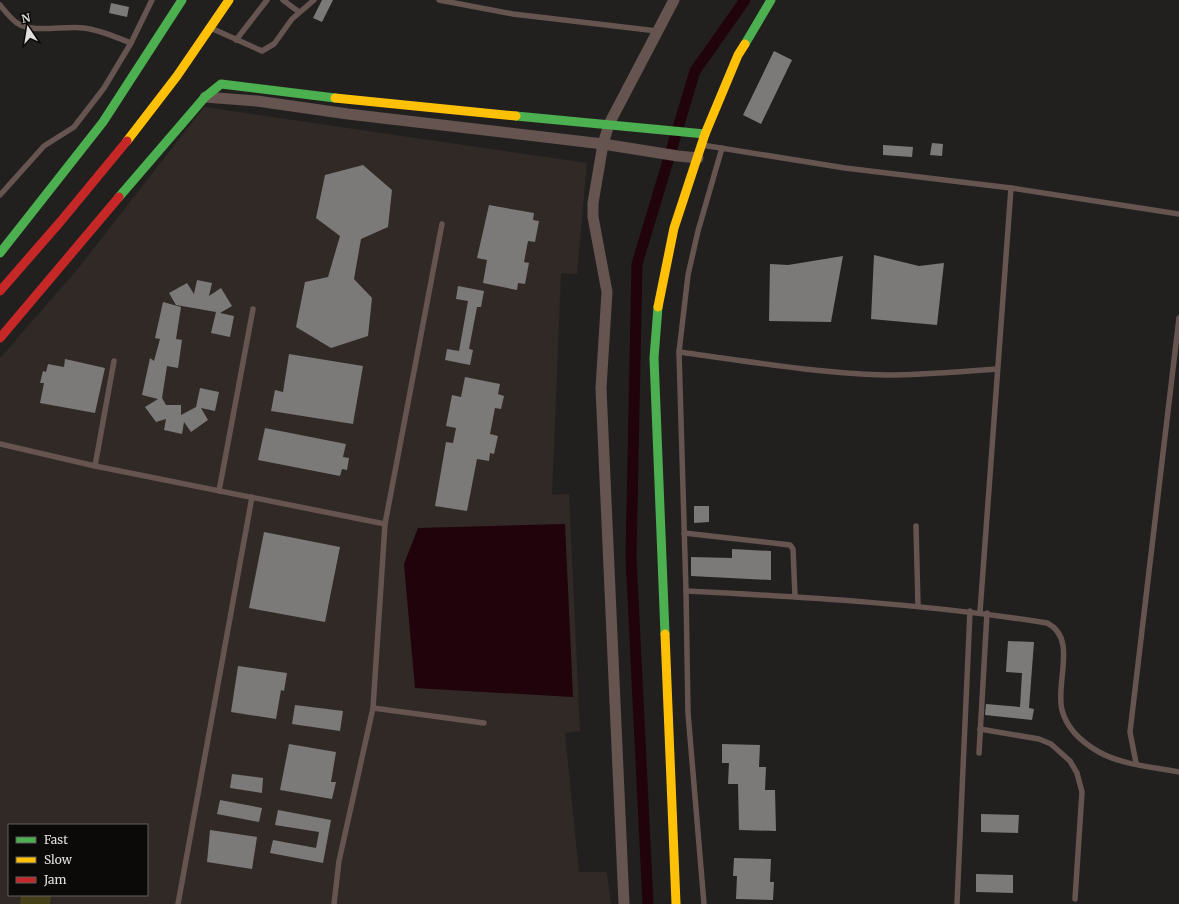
<svg xmlns="http://www.w3.org/2000/svg" width="1179" height="904" viewBox="0 0 1179 904" font-family="Merriweather,serif">
	<style>
		.built { fill: #302925; fill-rule: evenodd }
		.green { fill: #45401a }
		.water { fill: #21030b }
		.lines { fill: none; stroke-linecap: round; stroke-linejoin: round }
		.canal { stroke: #21030b; stroke-width: 11 }
		.building { fill: #7b7a79 }
		.lane { stroke: #665451; stroke-width: 5.5 }
		.street { stroke: #665451; stroke-width: 11 }
		.fast { stroke: #4caf50; stroke-width: 9 }
		.slow { stroke: #ffc107; stroke-width: 9 }
		.jam { stroke: #c62828; stroke-width: 9 }
	</style>
	<rect width="100%" height="100%" fill="#21201f"/>
	<!-- built -->
	<path class="built" d="M204 107 587 163 577 274 561 273 552 495 569 494 580 731 565 733 579 872H607L611 904H0V358L76 271ZM9 825H147V895H9Z"/>
	<!-- green -->
	<path class="green" d="M21 895H51L50 904H20Z"/>
	<!-- water -->
	<path class="water" d="M565 524 573 697 415 688 404 564 418 528Z"/>
	<g class="lines">
		<!-- canal -->
		<path class="canal" d="M648 904 631 557 637 264 695 71 745 0"/>
	</g>
	<!-- building -->
	<g class="building">
		<path d="M322 0H333L322 22 313 18Z"/>
		<path d="M111 3 129 7 127 17 109 13Z"/>
		<path d="M774 51 792 60 761 124 743 115Z"/>
		<path d="M932 143 943 144 942 156 930 155Z"/>
		<path d="M883 145 913 147 912 157 883 155Z"/>
		<path d="M363 165 392 190 388 227 361 239 354 279 372 298 368 336 331 348 296 327 305 282 328 277 340 236 316 218 325 175Z"/>
		<path d="M489 205 534 213 533 220 539 221 535 242 528 241 524 262 529 263 525 284 518 283 517 290 483 283 487 260 477 258Z"/>
		<path d="M874 255 919 266 944 263 937 325 871 319Z"/>
		<path d="M843 256 831 322 769 321 770 264 788 265Z"/>
		<path d="M197 280 212 283 209 296 221 288 232 306 220 313 234 316 230 337 211 333 216 312 176 305 169 293 187 283 194 294Z"/>
		<path d="M458 286 484 291 481 307H477L469 349 473 350 470 365 445 360 447 349 459 351 468 301 456 299Z"/>
		<path d="M163 302 181 307 176 339 182 340 178 368 167 366 162 398 166 405H181V415L196 407 200 388 219 392 215 411 201 408 208 420 191 432 184 422 182 434 164 430 166 419 156 422 145 407 158 399 142 395 150 358 154 361 160 339 155 338Z"/>
		<path d="M289 354 363 366 353 424 271 411 275 390 283 392Z"/>
		<path d="M65 359 105 368 95 413 40 403 44 383H40L43 371 46 372 48 364 64 367Z"/>
		<path d="M465 377 500 384 498 394 504 396 501 409 495 408 490 434 498 436 494 454 490 453 489 461 477 459 467 511 435 506 446 442 453 443 456 428 446 426 452 395 461 397Z"/>
		<path d="M265 428 346 444 343 457 349 458 347 470 342 469 340 476 258 460Z"/>
		<path d="M694 506H709V522L694 523Z"/>
		<path d="M264 532 340 547 325 622 249 608Z"/>
		<path d="M732 549 771 551V580L691 576V557L732 558Z"/>
		<path d="M1008 641 1034 642 1029 708 1034 709 1032 720 985 715 986 704 1020 707 1022 673 1006 672Z"/>
		<path d="M238 666 287 673 284 691 281 690 276 719 231 712Z"/>
		<path d="M295 705 343 711 340 731 292 724Z"/>
		<path d="M289 744 336 752 331 782H336L332 799 280 790Z"/>
		<path d="M722 744 760 745 759 767H766L765 790H775L776 831 739 830 738 784H728L729 763H722Z"/>
		<path d="M232 774 263 778 262 793 230 788Z"/>
		<path d="M220 800 262 808 259 822 217 814Z"/>
		<path d="M278 810 331 820 323 863 270 853 273 840 316 848 319 832 275 825Z"/>
		<path d="M981 814 1019 815 1018 833 981 832Z"/>
		<path d="M210 830 257 837 252 869 207 862Z"/>
		<path d="M734 858 771 859 770 882H774L773 900 736 899 737 876H733Z"/>
		<path d="M976 874 1013 875V893L976 892Z"/>
	</g>
	<g class="lines">
		<!-- lane -->
		<g class="lane">
			<path d="M283 0 299 12"/>
			<path d="M439 0 513 14 657 31"/>
			<path d="M0 5C5 11 10 18 17 23 33 34 65 25 84 28 101 30 115 37 131 43"/>
			<path d="M213 29 262 51 274 44 292 19 314 0"/>
			<path d="M236 40 267 0"/>
			<path d="M702 145 845 168 1011 188 1179 214"/>
			<path d="M0 195 44 146 74 127 104 88 131 43 152 0"/>
			<path d="M679 352C747 361 815 373 884 375 922 375 959 372 997 369"/>
			<path d="M0 444 95 466 385 524"/>
			<path d="M95 466 114 361"/>
			<path d="M219 491 253 309"/>
			<path d="M916 526 918 606"/>
			<path d="M684 533 790 545 793 549 795 596"/>
			<path d="M686 591C807 597 928 604 1047 623 1078 638 1055 683 1062 710 1067 729 1083 743 1099 752 1122 765 1153 767 1179 772"/>
			<path d="M980 612 1011 188"/>
			<path d="M373 708 484 723"/>
			<path d="M980 729 1039 739 1051 744 1070 761 1077 773 1082 792 1075 899"/>
			<path d="M979 753 987 613"/>
			<path d="M1136 763 1130 732 1179 318"/>
			<path d="M178 904 252 497"/>
			<path d="M334 904 339 861 373 708 385 524 442 224"/>
			<path d="M704 904 688 713 686 591 679 352 688 275 698 231 722 148"/>
			<path d="M957 904 970 611"/>
		</g>
		<!-- street -->
		<g class="street">
			<path d="M205 97 257 101 348 114 603 144 678 156 698 158"/>
			<path d="M624 904 601 388 607 292 593 217V203L603 144 609 124 674 0"/>
		</g>
		<!-- fast -->
		<g class="fast">
			<path d="M745 44 771 0"/>
			<path d="M516 116 705 134"/>
			<path d="M119 197 205 97 221 84 335 98"/>
			<path d="M0 253 103 122 182 0"/>
			<path d="M658 307 654 358 665 634"/>
		</g>
		<!-- slow -->
		<g class="slow">
			<path d="M335 98 516 116"/>
			<path d="M127 141 177 76 229 0"/>
			<path d="M658 307 674 228 705 134 738 55 745 44"/>
			<path d="M665 634 676 904"/>
		</g>
		<!-- jam -->
		<g class="jam">
			<path d="M0 291 61 221 127 141"/>
			<path d="M0 338 119 197"/>
		</g>
	</g>
	<!-- legend -->
	<rect x="8" y="824" width="140" height="72" fill="#0b0a09" stroke="#615f5e"/>
	<rect x="16" y="837" width="20" height="6" fill="#4caf50" stroke="#615f5e"/>
	<text x="44" y="844" font-size="12" fill="#e1dfde">Fast</text>
	<rect x="16" y="857" width="20" height="6" fill="#ffc107" stroke="#615f5e"/>
	<text x="44" y="864" font-size="12" fill="#e1dfde">Slow</text>
	<rect x="16" y="877" width="20" height="6" fill="#c62828" stroke="#615f5e"/>
	<text x="44" y="884" font-size="12" fill="#e1dfde">Jam</text>
	<!-- north arrow -->
	<g transform="translate(28 28) rotate(348)" stroke="#0b0a09" stroke-width="3" paint-order="stroke">
	<path d="M0-3L7 15L0 10L-7 15Z" fill="#e1dfde"/>
	<text y="-6" font-size="11" font-weight="bold" text-anchor="middle" fill="#e1dfde">N</text>
	</g>
</svg>
